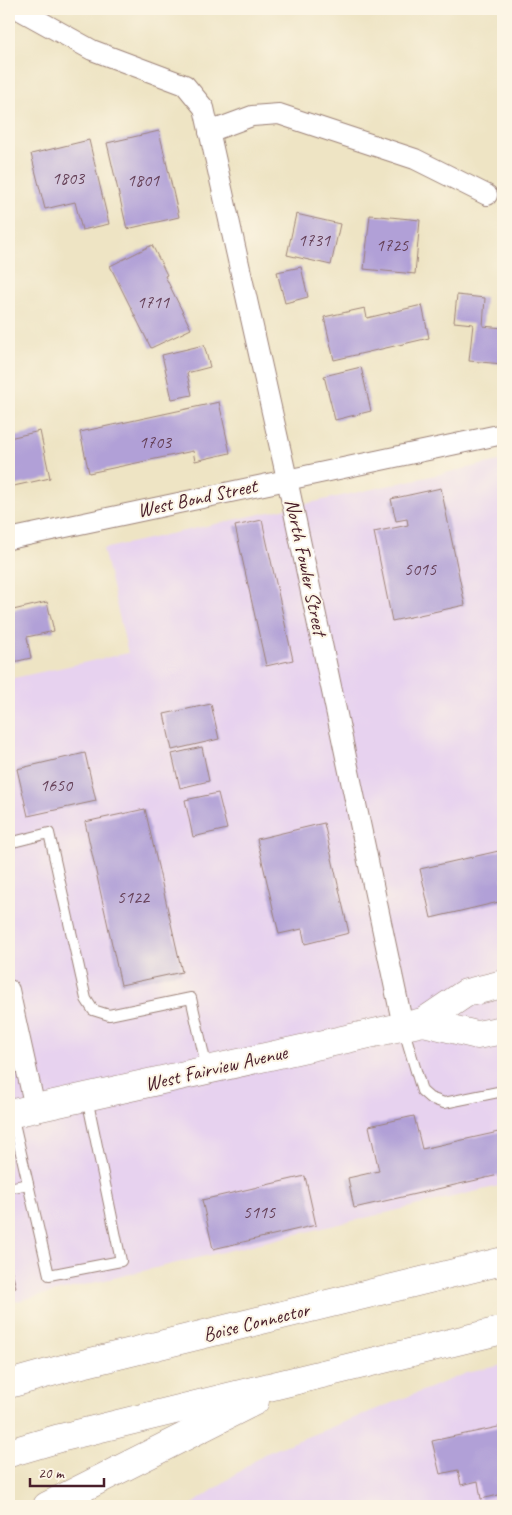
<svg xmlns="http://www.w3.org/2000/svg" width="512" height="1515" viewBox="0 0 512 1515" font-family="Caveat,sans-serif">
	<style>
		.built { fill: #e7d2ef }
		.building { fill: #b1a0d7 }
		.lines { fill: none; stroke-linecap: round; stroke-linejoin: round }
		.service-casing { stroke: #9c8278; stroke-width: 12 }
		.minor-casing { stroke: #9c8278; stroke-width: 22 }
		.secondary-casing { stroke: #9c8278; stroke-width: 29 }
		.motorway-casing { stroke: #9c8278; stroke-width: 29 }
		.service { stroke: #fff; stroke-width: 10 }
		.minor { stroke: #fff; stroke-width: 20 }
		.secondary { stroke: #fff; stroke-width: 28 }
		.motorway { stroke: #fff; stroke-width: 28 }
		.labels { text-anchor: middle; dominant-baseline: central; stroke-width: 4; stroke-linejoin: round; paint-order: stroke }
		.number-label { font-size: 18px; fill: #643f56 }
		.street-label { font-size: 20px; fill: #4a1f2b; stroke: #fcf5e5 }
	</style>
	<rect width="100%" height="100%" fill="#fcf5e5"/>
	<filter id="ink" filterUnits="userSpaceOnUse"><feTurbulence type="fractalNoise" baseFrequency=".02" numOctaves="2"/><feDisplacementMap in="SourceGraphic" scale="10" xChannelSelector="R" yChannelSelector="G"/><feConvolveMatrix kernelMatrix="1 2 1 2 8 2 1 2 1" color-interpolation-filters="sRGB"/></filter>
	<filter id="wash" filterUnits="userSpaceOnUse"><feTurbulence type="fractalNoise" baseFrequency=".0096" numOctaves="4" result="noise"/><feDisplacementMap in="SourceGraphic" scale="20" xChannelSelector="R" yChannelSelector="G"/><feGaussianBlur stdDeviation="1.12" result="paint"/><feColorMatrix in="noise" values="0 0 0 0 0 0 0 0 0 0 0 0 0 0 0 0 0 1.4 0 .05"/><feComposite in="paint" operator="in"/></filter>
	<g filter="url(#wash)">
		<rect width="100%" height="100%" fill="#eee4c4"/>
		<!-- built -->
		<g class="built">
			<path d="M503 460V1185L9 1303V679L128 653 103 549Z"/>
			<path d="M503 1365V1506H190L264 1454 467 1373Z"/>
		</g>
		<g id="blocks">
			<!-- building -->
			<g class="building">
				<path d="M159 131 179 217 127 229 107 143Z"/>
				<path d="M89 140 109 224 82 230 75 202 45 209 31 154Z"/>
				<path d="M296 214 340 224 331 265 287 255Z"/>
				<path d="M370 215 420 220 415 274 364 269Z"/>
				<path d="M152 245 167 275 165 276 191 329 151 348 110 266Z"/>
				<path d="M301 267 308 297 285 303 277 272Z"/>
				<path d="M457 295 485 298 483 326 503 328V364L469 361 473 324 454 322Z"/>
				<path d="M422 305 429 338 334 360 324 317 365 308 367 318Z"/>
				<path d="M204 345 210 367 187 373 192 395 172 399 162 355Z"/>
				<path d="M361 367 371 411 335 420 324 376Z"/>
				<path d="M219 402 230 453 195 461 193 451 89 473 80 432Z"/>
				<path d="M40 431 50 478 9 487V438Z"/>
				<path d="M441 488 465 605 392 621 374 532 408 525 407 519 396 521 391 499Z"/>
				<path d="M262 520 293 660 266 666 235 526Z"/>
				<path d="M47 602 54 631 27 637 31 658 9 663V611Z"/>
				<path d="M211 704 219 739 172 750 164 714Z"/>
				<path d="M202 747 209 781 180 788 172 754Z"/>
				<path d="M85 753 96 801 28 816 17 769Z"/>
				<path d="M218 793 227 829 193 837 185 800Z"/>
				<path d="M145 809 182 972 121 985 85 822Z"/>
				<path d="M324 823 349 933 305 944 302 929 279 934 257 839Z"/>
				<path d="M503 850V901L431 918 420 869Z"/>
				<path d="M414 1116 422 1149 503 1131V1174L354 1208 348 1178 379 1171 369 1126Z"/>
				<path d="M305 1176 316 1225 213 1249 202 1200Z"/>
				<path d="M9 1261 16 1287 9 1288Z"/>
				<path d="M503 1426V1494L481 1499 478 1481 461 1485 458 1470 440 1474 432 1441Z"/>
			</g>
		</g>
	</g>
	<g filter="url(#ink)">
		<use href="#blocks" fill-opacity="0" stroke="#9c8278" stroke-width="1"/>
		<g class="lines">
			<defs>
				<g id="service">
					<path d="M9 843 49 833 86 999 93 1010 109 1015 191 998 207 1069"/>
					<path d="M403 1027 422 1091 430 1098 444 1103 503 1091"/>
					<path d="M12 1114 49 1275 121 1261 87 1098"/>
					<path d="M9 1188 28 1184"/>
				</g>
				<g id="minor">
					<path d="M18 9 92 50 185 85 204 108 287 479 403 1026"/>
					<path d="M209 132 252 116 279 114 415 159 487 195"/>
					<path d="M9 539 503 434"/>
					<path d="M9 990 35 1108"/>
				</g>
				<g id="secondary">
					<path d="M423 1022 477 1035 503 1030"/>
					<path d="M9 1114 423 1022 466 993 503 984"/>
				</g>
				<g id="motorway">
					<path d="M9 1384 66 1368 503 1261"/>
					<path d="M9 1453 60 1438 503 1330"/>
					<path d="M47 1506 255 1401"/>
				</g>
			</defs>
			<!-- service casing -->
			<use href="#service" class="service-casing"/>
			<!-- minor casing -->
			<use href="#minor" class="minor-casing"/>
			<!-- secondary casing -->
			<use href="#secondary" class="secondary-casing"/>
			<!-- motorway casing -->
			<use href="#motorway" class="motorway-casing"/>
			<!-- service -->
			<use href="#service" class="service"/>
			<!-- minor -->
			<use href="#minor" class="minor"/>
			<!-- secondary -->
			<use href="#secondary" class="secondary"/>
			<!-- motorway -->
			<use href="#motorway" class="motorway"/>
		</g>
	</g>
	<g class="labels">
		<!-- number labels -->
		<g class="number-label">
			<text x="68" y="178">1803</text>
			<text x="143" y="180">1801</text>
			<text x="314" y="240">1731</text>
			<text x="392" y="245">1725</text>
			<text x="153" y="302">1711</text>
			<text x="155" y="442">1703</text>
			<text x="420" y="569">5015</text>
			<text x="56" y="785">1650</text>
			<text x="133" y="897">5122</text>
			<text x="259" y="1212">5115</text>
		</g>
		<!-- street labels -->
		<g class="street-label">
			<text transform="translate(197 498) rotate(-12)">West Bond Street</text>
			<text transform="translate(306 567) rotate(78)">North Fowler Street</text>
			<text transform="translate(216 1068) rotate(-13)">West Fairview Avenue</text>
			<text transform="translate(256 1322) rotate(-14)">Boise Connector</text>
		</g>
	</g>
	<!-- margin -->
	<rect width="512" height="1515" fill="none" stroke="#fcf5e5" stroke-width="30"/>
	<!-- scale -->
	<path d="M30 1478v8h74v-8" fill="none" stroke="#4a1f2b" stroke-width="2.5"/>
	<text x="38" y="1478" font-size="15" fill="#4a1f2b" stroke="#fcf5e5" stroke-width="4" paint-order="stroke">20 m</text>
</svg>
